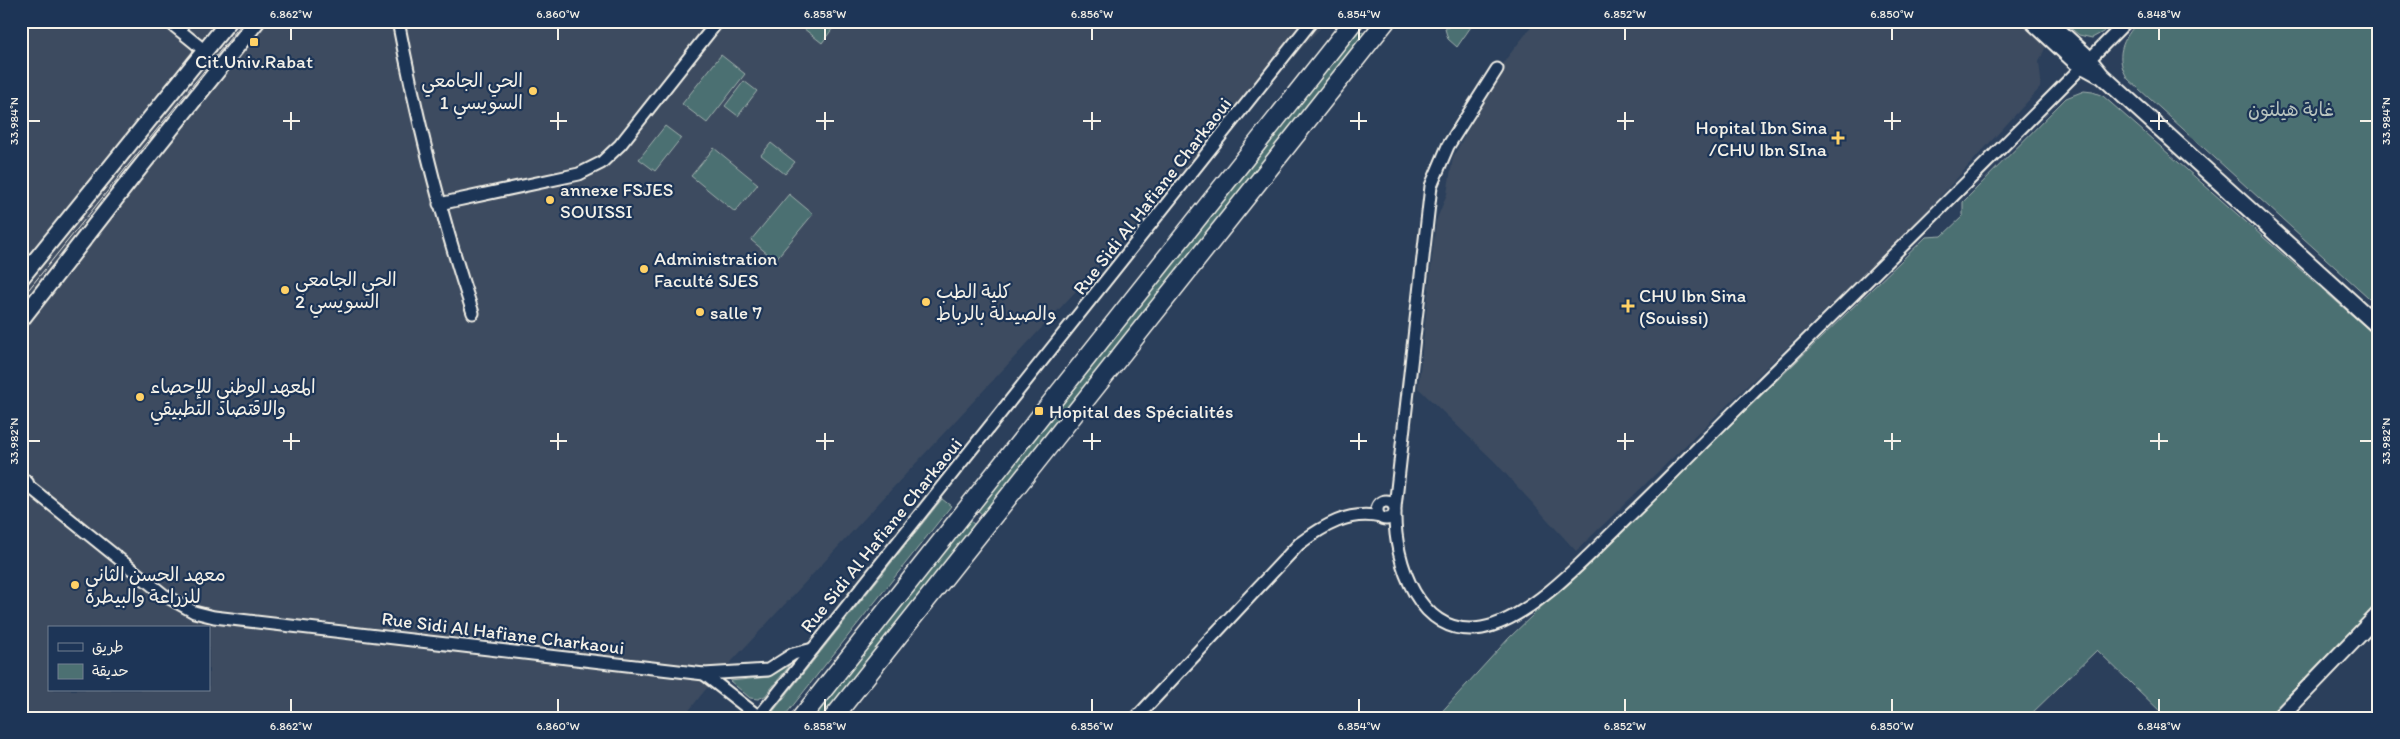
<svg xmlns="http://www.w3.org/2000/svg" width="2400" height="739" viewBox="0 0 2400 739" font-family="Itim,'Playpen Sans Arabic',sans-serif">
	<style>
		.built { fill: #3c4b60; fill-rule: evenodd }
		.green { fill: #4c7072; stroke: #a0b0ad }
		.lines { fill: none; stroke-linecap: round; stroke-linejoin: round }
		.street-casing { stroke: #f4f1e8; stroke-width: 15 }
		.secondary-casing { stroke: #f4f1e8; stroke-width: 19 }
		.primary-casing { stroke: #f4f1e8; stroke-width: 21 }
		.street { stroke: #1d3557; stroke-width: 11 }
		.secondary { stroke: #1d3557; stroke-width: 15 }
		.primary { stroke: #1d3557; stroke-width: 18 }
		.tram { stroke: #f4f1e8; stroke-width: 1 }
		.ticks { fill: none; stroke: #f4f1e8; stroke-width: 2 }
		.poi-dot { fill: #ffd166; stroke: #1d3557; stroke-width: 2 }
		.labels { text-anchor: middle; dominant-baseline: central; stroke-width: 4.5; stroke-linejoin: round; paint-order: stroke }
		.poi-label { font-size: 19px; fill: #f4f1e8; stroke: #1d3557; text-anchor: start }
		.park-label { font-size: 19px; fill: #b9c4bf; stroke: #1d3557 }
		.street-label { font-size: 19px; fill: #f4f1e8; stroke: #1d3557 }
		.neatline { fill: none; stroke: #f4f1e8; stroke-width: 2 }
		.ticks-label { font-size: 12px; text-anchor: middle; fill: #f4f1e8 }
	</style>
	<rect width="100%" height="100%" fill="#2b3f5b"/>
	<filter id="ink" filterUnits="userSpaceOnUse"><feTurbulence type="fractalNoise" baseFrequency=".02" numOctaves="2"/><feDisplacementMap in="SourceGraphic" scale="10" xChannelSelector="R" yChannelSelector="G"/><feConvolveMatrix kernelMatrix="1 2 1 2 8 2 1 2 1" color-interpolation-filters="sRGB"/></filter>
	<g filter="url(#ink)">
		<!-- built -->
		<g class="built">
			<path d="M21 21H1327L706 689 683 718H21ZM49 628H209V690H49Z"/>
			<path d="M1536 21H2018L2046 46 2039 62 2041 80 2040 88 1915 224 1576 551 1494 461 1418 388 1436 221 1447 194 1453 157 1506 59Z"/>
		</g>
		<!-- green -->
		<g class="green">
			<path d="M794 21H838L822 43Z"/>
			<path d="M1459 21H1475L1457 47 1448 39 1445 29Z"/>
			<path d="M2062 21H2113L2103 32 2092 38 2079 35Z"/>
			<path d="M2139 21H2379V307L2128 79C2114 57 2122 39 2139 21Z"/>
			<path d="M1358 29 1365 34 983 515 976 509Z"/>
			<path d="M721 55 745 74 707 123 682 104Z"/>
			<path d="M744 81 757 91 738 116 725 106Z"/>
			<path d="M2084 91 2093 92 2103 96 2379 339V602L2266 718H2167L2097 650 2027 718H1436L1509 638 1926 237 1942 236 1963 216V202L2066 98Z"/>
			<path d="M665 126 681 138 655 171 639 159Z"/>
			<path d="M771 143 795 162 785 174 761 155Z"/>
			<path d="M714 148 758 184 735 212 691 176Z"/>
			<path d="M789 194 813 214 775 260 751 240Z"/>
			<path d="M942 499 951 506 783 718H768Z"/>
			<path d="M968 519 975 525 822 718H810Z"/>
			<path d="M790 665 765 696 758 699 750 698 730 681 769 677Z"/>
		</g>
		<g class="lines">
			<defs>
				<g id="street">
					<path d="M168 21 205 51"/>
					<path d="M398 21C417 120 441 217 473 313"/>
					<path d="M439 204 579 174 601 163 620 145 718 21"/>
					<path d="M26 484 164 595 194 612 214 617 704 674 768 670 793 654 813 649"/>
					<circle cx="1386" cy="510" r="9"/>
					<path d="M1395 507 1431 186 1448 146 1497 69"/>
					<path d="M1395 513C1394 561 1419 639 1482 628 1531 619 1588 556 1624 521 1666 481 1706 439 1748 398 1875 273 2002 149 2127 21"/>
					<path d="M704 674 759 717"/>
					<path d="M758 718 1312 21"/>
					<path d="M1136 718 1299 544C1323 526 1349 510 1380 517"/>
				</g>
				<g id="secondary">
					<path d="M2032 21 2076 62 2098 74"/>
					<path d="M2048 21 2084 54 2101 75 2379 327"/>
					<path d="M21 278 229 21"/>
					<path d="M21 320 134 175 257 21"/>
					<path d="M21 480 26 484 21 490"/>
					<path d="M2279 718 2379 614"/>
				</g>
				<g id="primary">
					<path d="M801 718 1354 21"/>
					<path d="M833 718 1386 21"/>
				</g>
			</defs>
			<!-- street casing -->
			<use href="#street" class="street-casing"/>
			<!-- secondary casing -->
			<use href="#secondary" class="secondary-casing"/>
			<!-- primary casing -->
			<use href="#primary" class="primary-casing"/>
			<!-- street -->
			<use href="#street" class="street"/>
			<!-- secondary -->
			<use href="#secondary" class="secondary"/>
			<!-- primary -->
			<use href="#primary" class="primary"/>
			<!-- tram -->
			<path class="tram" d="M21 299 244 21"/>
		</g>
	</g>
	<!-- ticks -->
	<path class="ticks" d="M291 28V40M558 28V40M825 28V40M1092 28V40M1359 28V40M1625 28V40M1892 28V40M2159 28V40M291 112V130M558 112V130M825 112V130M1092 112V130M1359 112V130M1625 112V130M1892 112V130M2159 112V130M28 121H40M283 121H300M550 121H567M816 121H834M1083 121H1101M1350 121H1367M1617 121H1634M1884 121H1901M2150 121H2168M2360 121H2372M291 433V450M558 433V450M825 433V450M1092 433V450M1359 433V450M1625 433V450M1892 433V450M2159 433V450M28 441H40M283 441H300M550 441H567M816 441H834M1083 441H1101M1350 441H1367M1617 441H1634M1884 441H1901M2150 441H2168M2360 441H2372M291 699V712M558 699V712M825 699V712M1092 699V712M1359 699V712M1625 699V712M1892 699V712M2159 699V712"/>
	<!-- markers -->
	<g class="poi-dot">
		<rect x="249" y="37" width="10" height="10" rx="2.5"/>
		<circle cx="533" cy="91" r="5"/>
		<path d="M1835.5 130.5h5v5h5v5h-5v5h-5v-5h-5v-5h5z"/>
		<circle cx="550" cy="200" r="5"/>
		<circle cx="644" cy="269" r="5"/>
		<circle cx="285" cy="290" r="5"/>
		<circle cx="926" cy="302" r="5"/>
		<path d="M1625.5 298.5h5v5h5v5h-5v5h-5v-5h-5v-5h5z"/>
		<circle cx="700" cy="312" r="5"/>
		<circle cx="140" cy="397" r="5"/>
		<rect x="1034" y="406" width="10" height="10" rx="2.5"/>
		<circle cx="75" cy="585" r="5"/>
	</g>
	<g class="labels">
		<!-- poi labels -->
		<g class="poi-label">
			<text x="254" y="61" text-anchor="middle">Cit.Univ.Rabat</text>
			<text x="523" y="80" text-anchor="end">الحي الجامعي<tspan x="523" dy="22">السويسي 1</tspan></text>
			<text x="1827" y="127" text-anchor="end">Hopital Ibn Sina<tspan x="1827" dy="22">/CHU Ibn SIna</tspan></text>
			<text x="560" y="189">annexe FSJES<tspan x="560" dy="22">SOUISSI</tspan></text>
			<text x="654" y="258">Administration<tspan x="654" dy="22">Faculté SJES</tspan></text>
			<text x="295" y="279">الحي الجامعي<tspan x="295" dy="22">السويسي 2</tspan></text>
			<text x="936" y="291">كلية الطب<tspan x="936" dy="22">والصيدلة بالرباط</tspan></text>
			<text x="1639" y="295">CHU Ibn Sina<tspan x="1639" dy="22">(Souissi)</tspan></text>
			<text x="710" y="312">salle 7</text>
			<text x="150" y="386">المعهد الوطني للإحصاء<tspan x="150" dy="22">والاقتصاد التطبيقي</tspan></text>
			<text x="1049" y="411">Hopital des Spécialités</text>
			<text x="85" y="574">معهد الحسن الثاني<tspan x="85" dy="22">للزراعة والبيطرة</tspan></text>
		</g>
		<!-- park labels -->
		<g class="park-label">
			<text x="2291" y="109">غابة هيلتون</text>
		</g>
		<!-- street labels -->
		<g class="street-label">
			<text transform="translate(1152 196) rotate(-52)">Rue Sidi Al Hafiane Charkaoui</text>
			<text transform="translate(881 535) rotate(-51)">Rue Sidi Al Hafiane Charkaoui</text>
			<text transform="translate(503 633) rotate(7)">Rue Sidi Al Hafiane Charkaoui</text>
		</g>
	</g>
	<!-- margin -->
	<rect width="2400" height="739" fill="none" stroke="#1d3557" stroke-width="55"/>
	<!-- legend -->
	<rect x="48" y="626" width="162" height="65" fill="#1d3557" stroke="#738091"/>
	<rect x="58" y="643" width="25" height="8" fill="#1d3557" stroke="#738091"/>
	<text x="92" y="652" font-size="15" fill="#f4f1e8">طريق</text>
	<rect x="58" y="664" width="25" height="15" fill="#4c7072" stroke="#738091"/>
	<text x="92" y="676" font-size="15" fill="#f4f1e8">حديقة</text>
	<rect x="28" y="28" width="2344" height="684" class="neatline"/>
	<g class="ticks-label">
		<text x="291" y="18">6.862°W</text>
		<text x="558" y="18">6.860°W</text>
		<text x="825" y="18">6.858°W</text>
		<text x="1092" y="18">6.856°W</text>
		<text x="1359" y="18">6.854°W</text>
		<text x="1625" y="18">6.852°W</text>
		<text x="1892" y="18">6.850°W</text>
		<text x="2159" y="18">6.848°W</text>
		<text transform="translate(14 121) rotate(-90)" y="4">33.984°N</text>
		<text transform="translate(2386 121) rotate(-90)" y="4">33.984°N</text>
		<text transform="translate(14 441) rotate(-90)" y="4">33.982°N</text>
		<text transform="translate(2386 441) rotate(-90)" y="4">33.982°N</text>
		<text x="291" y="730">6.862°W</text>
		<text x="558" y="730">6.860°W</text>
		<text x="825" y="730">6.858°W</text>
		<text x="1092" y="730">6.856°W</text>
		<text x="1359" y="730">6.854°W</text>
		<text x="1625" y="730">6.852°W</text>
		<text x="1892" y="730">6.850°W</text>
		<text x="2159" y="730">6.848°W</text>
	</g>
</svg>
